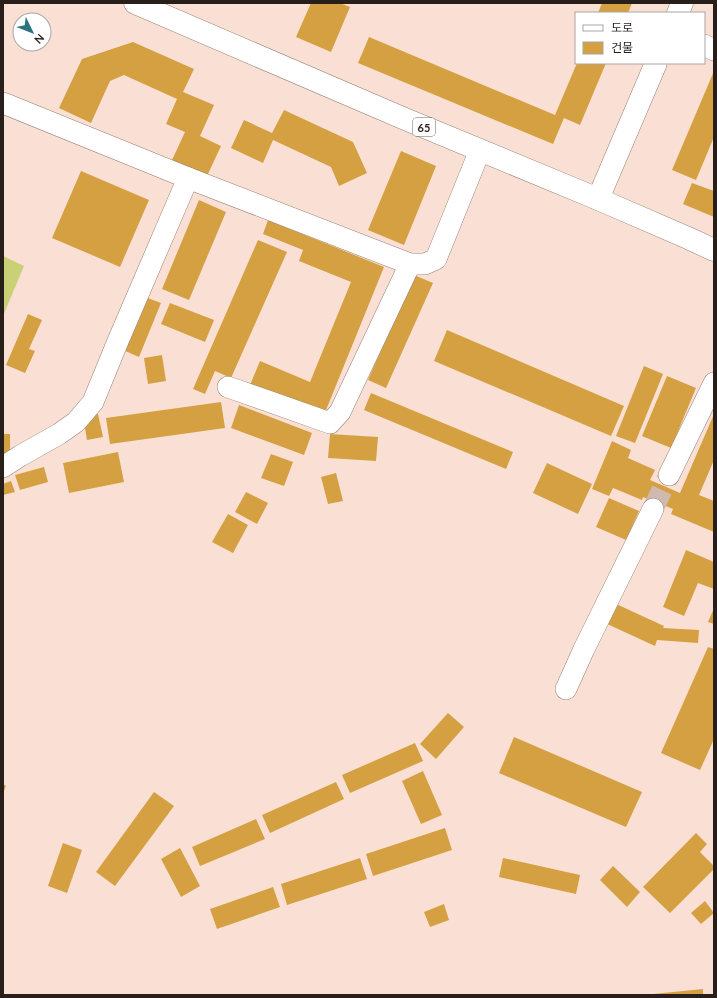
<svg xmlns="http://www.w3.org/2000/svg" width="717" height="998" viewBox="0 0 717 998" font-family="Lato,'Noto Sans KR',sans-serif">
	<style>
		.green { fill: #c9d076 }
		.building { fill: #d5a041 }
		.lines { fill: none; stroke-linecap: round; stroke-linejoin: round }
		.minor-tunnel { stroke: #d0b9af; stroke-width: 21; stroke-dasharray: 21 10; stroke-linecap: butt }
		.minor-casing { stroke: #988277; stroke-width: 22 }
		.major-casing { stroke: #988277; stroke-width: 23 }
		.minor { stroke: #fff; stroke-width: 21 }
		.major { stroke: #fff; stroke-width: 22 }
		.labels { text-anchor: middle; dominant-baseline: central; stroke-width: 3; stroke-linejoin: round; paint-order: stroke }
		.shield { fill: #fff; stroke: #68625f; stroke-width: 1 }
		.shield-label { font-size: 11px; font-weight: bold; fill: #281f1b }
	</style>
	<rect width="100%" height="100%" fill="#fae0d4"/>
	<!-- green -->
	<path class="green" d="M3 256 24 266 3 316Z"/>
	<!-- building -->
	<g class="building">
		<path d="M311 3H340L350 7 331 52 296 37Z"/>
		<path d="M602 3H632L628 13H598Z"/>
		<path d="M369 37 555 115 577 63H606L580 125 564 118 553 144 358 63Z"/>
		<path d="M133 42 194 69 183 92 214 105 200 136 221 146 207 176 172 160 185 132 166 124 177 99 124 75 110 81 91 123 59 108 82 59Z"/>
		<path d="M714 71V137L696 180 672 170Z"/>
		<path d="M284 110 353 142 367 173 339 186 331 167 273 140 263 163 231 148 244 120 272 133Z"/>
		<path d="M401 151 436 166 404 245 368 230Z"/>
		<path d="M81 171 149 200 120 267 52 238Z"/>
		<path d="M692 183 714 191V217L683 204Z"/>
		<path d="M199 200 226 212 189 300 162 289Z"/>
		<path d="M268 220 384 267 324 415 250 385 260 361 310 382 351 282 299 261 303 250 263 234Z"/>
		<path d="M258 240 287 252 231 378 215 371 205 394 193 389Z"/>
		<path d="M414 275 433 283 386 388 368 380Z"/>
		<path d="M145 297 161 303 139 357 123 350Z"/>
		<path d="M170 303 214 320 205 342 161 324Z"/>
		<path d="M28 314 42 320 29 349 35 351 25 373 6 365Z"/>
		<path d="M447 330 624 406 611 436 434 361Z"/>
		<path d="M162 355 166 381 148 384 144 358Z"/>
		<path d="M644 366 663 374 635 443 616 436Z"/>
		<path d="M667 376 696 388 671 448 642 436Z"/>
		<path d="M371 393 513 452 506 469 364 410Z"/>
		<path d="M221 402 225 428 110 444 106 418Z"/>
		<path d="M239 405 312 433 304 455 231 428Z"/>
		<path d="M98 414 103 437 87 440 83 416Z"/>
		<path d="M714 414V460L699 495 714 501V532L671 514 673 509 643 497 642 500 613 488 609 496 592 489 612 441 631 450 628 458 655 470 650 480 680 493Z"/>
		<rect x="3" y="434" width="7" height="24"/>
		<path d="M330 434 378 437 376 461 328 458Z"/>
		<path d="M118 452 124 482 69 493 63 463Z"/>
		<path d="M271 454 293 462 284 486 261 478Z"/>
		<path d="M547 463 592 484 578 514 533 493Z"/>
		<path d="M44 467 48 482 20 490 15 475Z"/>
		<path d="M336 473 343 501 328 504 321 477Z"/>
		<path d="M11 481 15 492 3 495V484Z"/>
		<path d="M246 492 268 503 257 524 235 512Z"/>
		<path d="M609 498 639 511 626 540 596 527Z"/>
		<path d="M228 514 248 525 233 553 212 542Z"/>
		<path d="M686 550 714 562V589L698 583 684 616 663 607Z"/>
		<path d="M614 603 664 626 663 628 699 630 698 643 657 640 655 646 605 623Z"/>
		<path d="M714 608V624L708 622Z"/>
		<path d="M708 647 714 649V739L700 770 661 753Z"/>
		<path d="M448 713 464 727 436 759 420 744Z"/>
		<path d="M514 737 642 792 626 827 499 773Z"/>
		<path d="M415 743 423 761 350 793 342 775Z"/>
		<path d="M423 771 442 815 421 824 402 781Z"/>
		<path d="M336 782 344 799 270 833 262 815Z"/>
		<path d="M3 784 6 786 3 793Z"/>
		<path d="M154 792 174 806 115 886 96 872Z"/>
		<path d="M256 819 265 839 200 866 192 847Z"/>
		<path d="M445 828 452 850 373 876 366 854Z"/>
		<path d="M696 833 707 844 700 852 714 866V869L670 913 643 887Z"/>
		<path d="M63 843 82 850 67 893 48 886Z"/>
		<path d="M180 848 200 886 181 897 161 859Z"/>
		<path d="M360 858 367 879 287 905 281 884Z"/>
		<path d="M503 858 580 875 576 894 499 877Z"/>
		<path d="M613 866 640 892 627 907 600 880Z"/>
		<path d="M273 887 280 907 217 929 210 909Z"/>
		<path d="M705 901 714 913 701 924 691 913Z"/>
		<path d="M444 904 449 920 430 927 424 912Z"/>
		<path d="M703 989V995H653V994Z"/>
	</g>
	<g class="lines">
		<!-- minor-tunnel -->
		<path class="minor-tunnel" d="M653 509 669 475"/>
		<defs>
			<g id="minor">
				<path d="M704 45 714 50"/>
				<path d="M3 103 188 178 410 264H425L436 259 480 150"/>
				<path d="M228 387 330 423 340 412 410 264"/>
				<path d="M3 467 20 456 59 434 76 422 93 402 118 341 188 178"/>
				<path d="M669 475 714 383"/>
				<path d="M566 689 584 649 653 509"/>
			</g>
			<g id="major">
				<path d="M135 3 405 119 598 199 688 238 714 250"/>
				<path d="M678 13 682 3"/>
				<path d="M598 199 656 63"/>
			</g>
		</defs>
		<!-- minor casing -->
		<use href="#minor" class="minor-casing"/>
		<!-- major casing -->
		<use href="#major" class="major-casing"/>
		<!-- minor -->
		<use href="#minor" class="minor"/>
		<!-- major -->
		<use href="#major" class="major"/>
	</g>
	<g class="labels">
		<!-- shield labels -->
		<rect class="shield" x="413" y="118" width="22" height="18" rx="3"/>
		<g class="shield-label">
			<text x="424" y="127">65</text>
		</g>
	</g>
	<!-- border -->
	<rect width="717" height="998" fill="none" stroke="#281f1b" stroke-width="8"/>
	<!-- legend -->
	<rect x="575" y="12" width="130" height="52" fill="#ffffff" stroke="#a9a5a4"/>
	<rect x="583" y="25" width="20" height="6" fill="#ffffff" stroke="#a9a5a4"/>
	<text x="611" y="32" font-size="12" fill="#281f1b">도로</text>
	<rect x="583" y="42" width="20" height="12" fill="#d5a041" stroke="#a9a5a4"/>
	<text x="611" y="52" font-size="12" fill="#281f1b">건물</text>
	<!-- north arrow -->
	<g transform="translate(32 32) rotate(133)"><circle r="19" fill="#ffffff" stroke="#a9a5a4"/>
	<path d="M0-3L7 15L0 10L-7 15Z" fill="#2c727f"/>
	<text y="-6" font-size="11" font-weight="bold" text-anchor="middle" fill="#281f1b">N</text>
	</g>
</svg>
